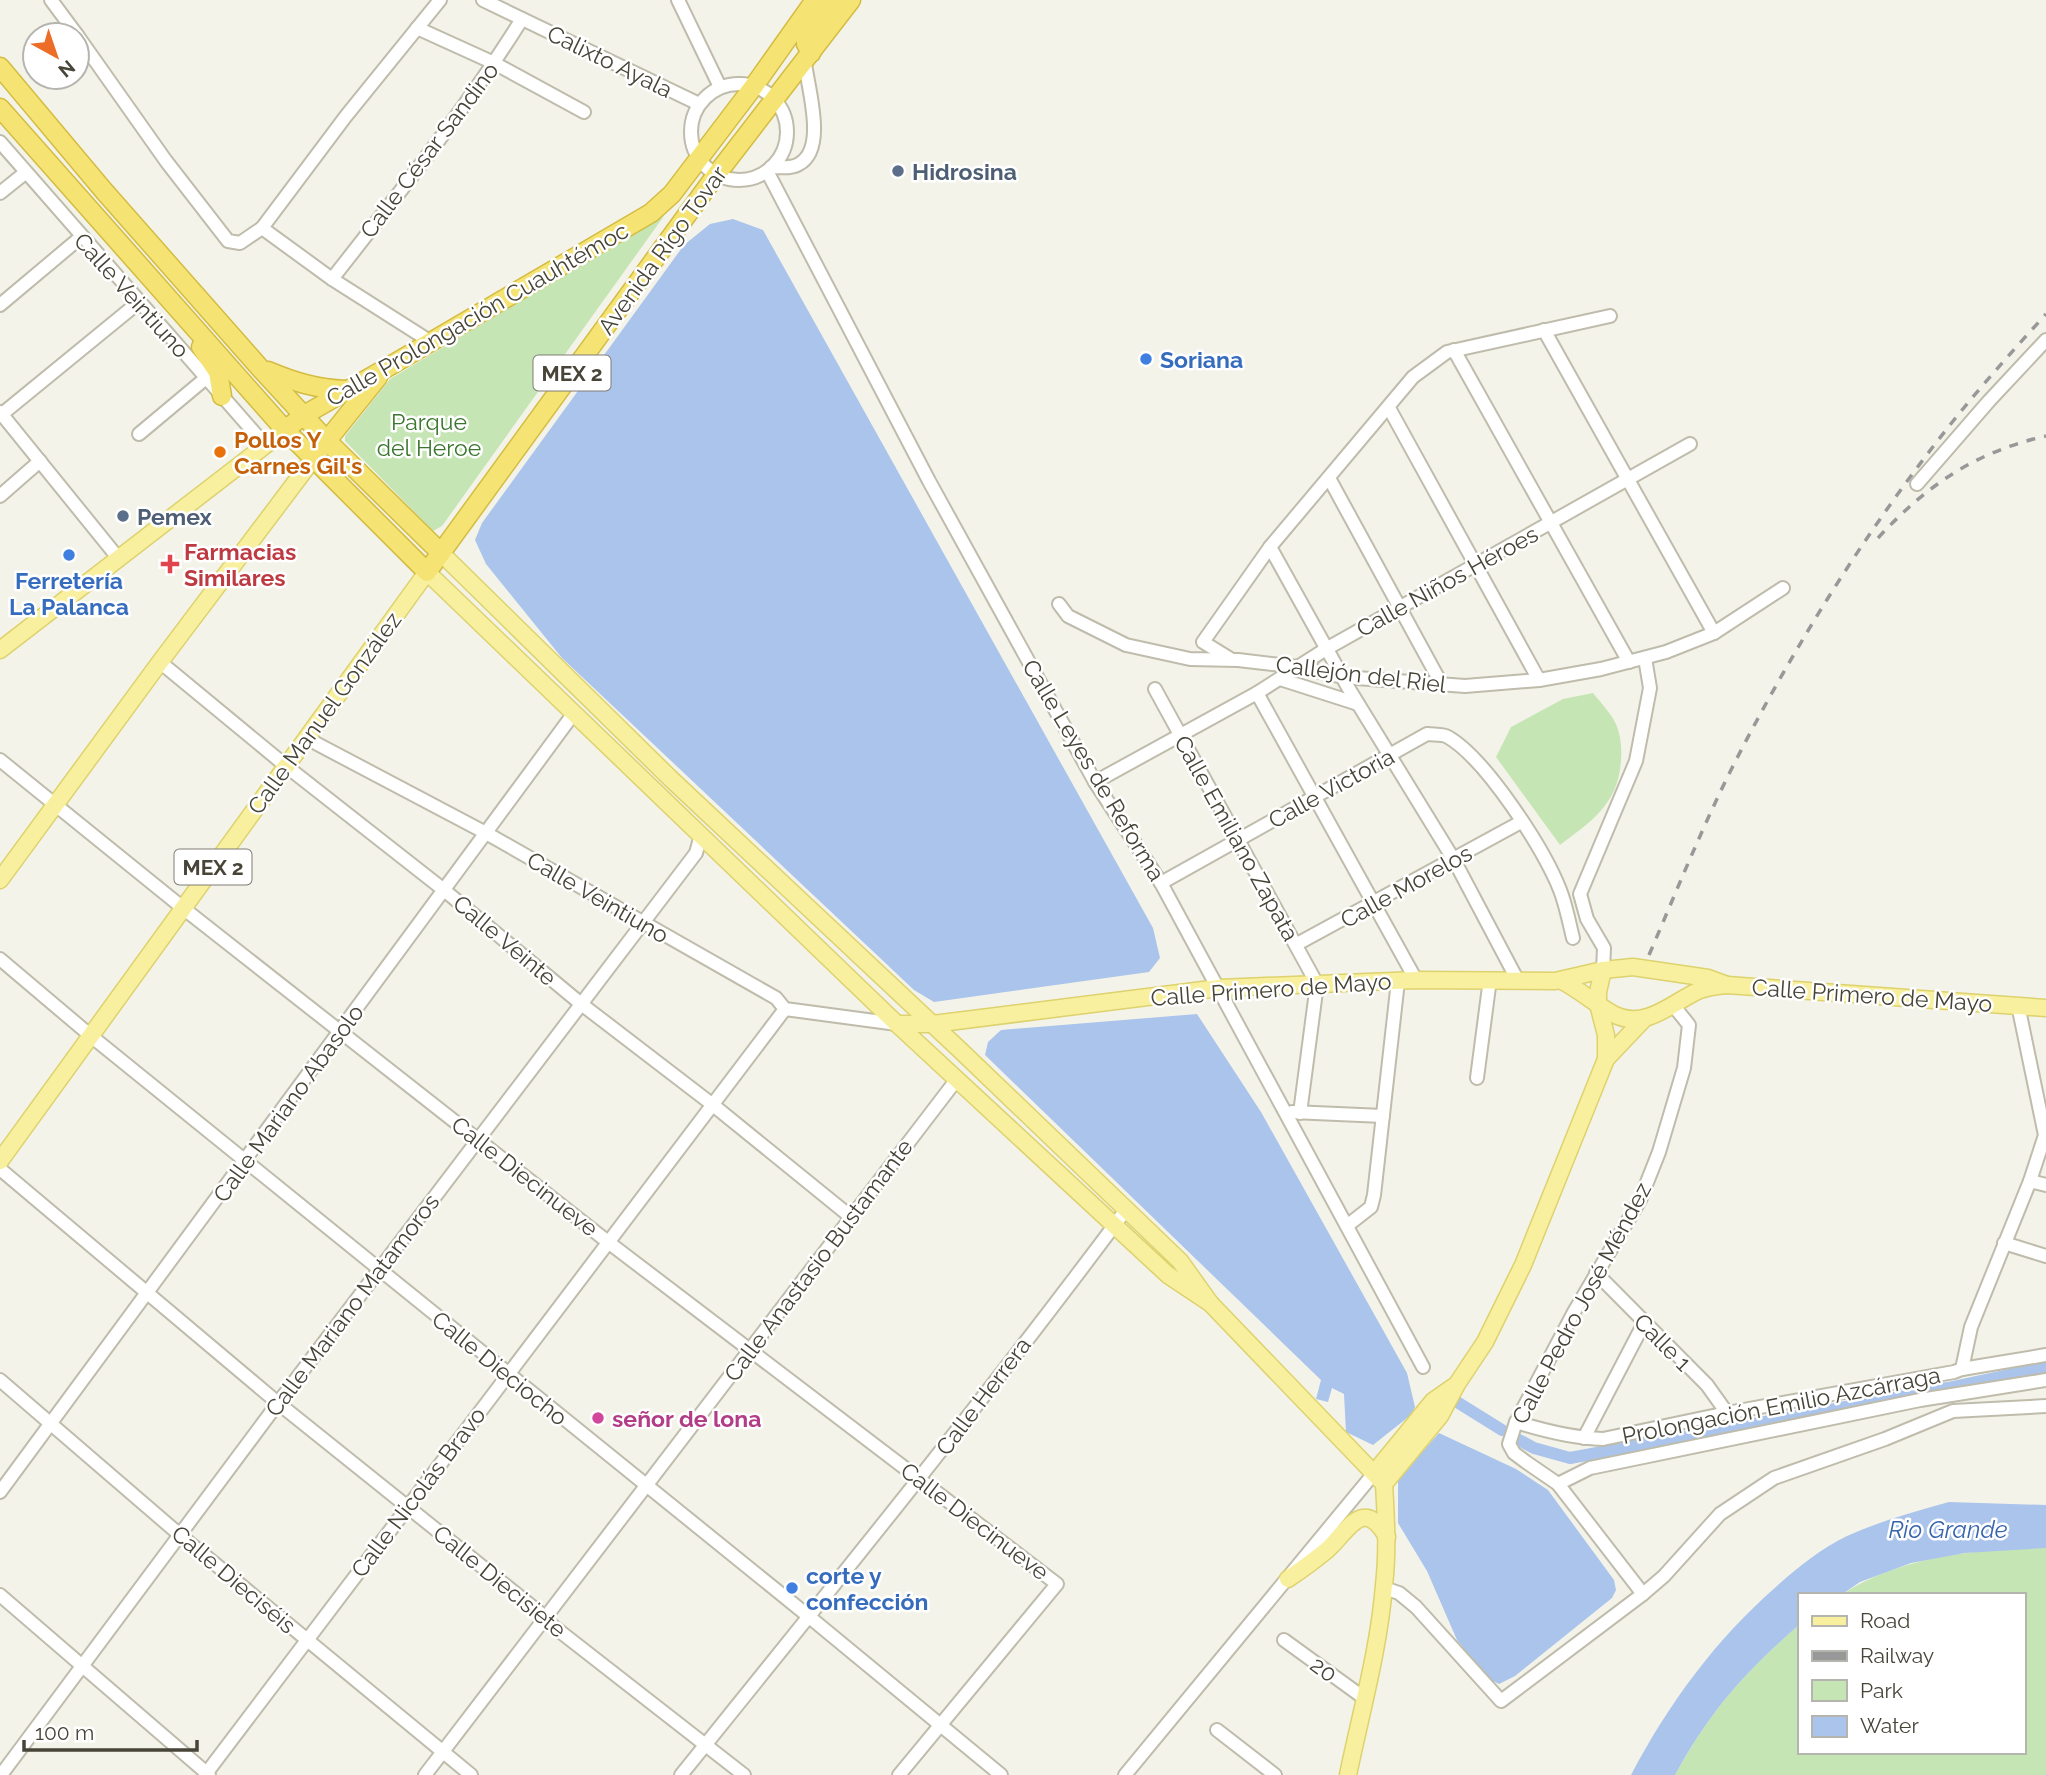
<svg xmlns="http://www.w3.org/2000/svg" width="2046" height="1775" viewBox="0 0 2046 1775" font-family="Raleway,sans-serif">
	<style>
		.green { fill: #c6e5b5 }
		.water { fill: #aac4ec }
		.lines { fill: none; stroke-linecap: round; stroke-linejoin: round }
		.canal { stroke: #aac4ec; stroke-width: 12 }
		.minor-casing { stroke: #bfbcac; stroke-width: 16 }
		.major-casing { stroke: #ddd26e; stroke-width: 19 }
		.highway-casing { stroke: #d4bc43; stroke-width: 21 }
		.minor { stroke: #fff; stroke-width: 12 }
		.major { stroke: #f8f09e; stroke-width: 16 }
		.highway { stroke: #f5e473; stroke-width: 18 }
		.rail { stroke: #989898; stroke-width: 3.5; stroke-dasharray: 9 9; stroke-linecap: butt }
		.service-dot { fill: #5c6f8a; stroke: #fff; stroke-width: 2.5 }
		.shop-dot { fill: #3f7fe0; stroke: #fff; stroke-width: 2.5 }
		.food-dot { fill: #e8710a; stroke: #fff; stroke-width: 2.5 }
		.health-dot { fill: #e0444e; stroke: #fff; stroke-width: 2.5 }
		.hotel-dot { fill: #d1479c; stroke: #fff; stroke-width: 2.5 }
		.labels { text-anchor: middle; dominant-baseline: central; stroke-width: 5; stroke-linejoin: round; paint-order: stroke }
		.shield { fill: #fff; stroke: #7e7c74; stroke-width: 2 }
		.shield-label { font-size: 21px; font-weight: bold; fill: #474438 }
		.street-label { font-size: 23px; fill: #474438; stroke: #fff }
		.service-label { font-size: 23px; font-weight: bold; fill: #4e5e75; stroke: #fff; text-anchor: start }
		.shop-label { font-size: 23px; font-weight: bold; fill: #366cbe; stroke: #fff; text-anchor: start }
		.park-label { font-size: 23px; fill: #3b762e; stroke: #fff }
		.food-label { font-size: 23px; font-weight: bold; fill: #c56008; stroke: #fff; text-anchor: start }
		.health-label { font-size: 23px; font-weight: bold; fill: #be3a42; stroke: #fff; text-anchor: start }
		.hotel-label { font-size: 23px; font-weight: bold; fill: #b23c85; stroke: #fff; text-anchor: start }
		.water-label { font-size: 24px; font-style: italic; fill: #3764ad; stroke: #fff }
	</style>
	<rect width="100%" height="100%" fill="#f4f3e9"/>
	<!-- green -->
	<g class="green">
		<path d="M664 216 442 526 433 531 345 441V436L390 379Z"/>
		<path d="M1593 693C1600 702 1611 713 1616 724 1621 736 1622 748 1621 761 1618 804 1592 821 1560 845L1496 757 1511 727 1563 699Z"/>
		<path d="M2046 1548V1775H1675C1710 1711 1744 1673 1799 1625V1752H2023V1595H1841C1900 1556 1977 1549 2046 1548Z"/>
	</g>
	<!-- water -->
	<g class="water">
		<path d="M733 219 763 230 1153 928 1160 958 1149 972 934 1002 914 990 562 658 486 564 475 540 482 523 684 245 710 224Z"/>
		<path d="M1197 1014 1261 1112 1407 1373 1415 1407 1411 1415 1373 1445 1346 1432 1344 1394 1332 1388 1328 1402 1316 1399 1321 1380 985 1055 988 1042 1001 1030Z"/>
		<path d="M1439 1433 1516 1469 1548 1490 1614 1580 1616 1590 1612 1598 1515 1676 1499 1684 1487 1678 1457 1640 1427 1571 1398 1523V1479Z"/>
		<path d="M1949 1502 2046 1505V1548L1965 1553 1911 1563 1860 1582 1841 1595H1799V1625C1744 1673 1710 1711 1675 1775H1631C1669 1703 1716 1639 1777 1586 1798 1567 1822 1548 1847 1536 1880 1521 1914 1512 1949 1502Z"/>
	</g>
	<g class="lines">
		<!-- canal -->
		<g class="canal">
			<path d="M1457 1402 1502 1430"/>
			<path d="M1519 1440 1534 1448 1570 1458 1948 1388 2046 1367"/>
		</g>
		<defs>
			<g id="minor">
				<path d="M51 0 77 35"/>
				<path d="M483 0 699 104"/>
				<path d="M678 0 720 87"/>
				<path d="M417 28 494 63 584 112"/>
				<path d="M77 35 166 161 228 241 240 243 262 228 346 116 440 0"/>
				<circle cx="739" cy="132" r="48"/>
				<path d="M0 142 266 446"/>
				<path d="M771 167C780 167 791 169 799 164 827 149 808 89 805 63"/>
				<path d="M767 171 929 481 1095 782 1161 883 1423 1367"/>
				<path d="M0 193 25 173"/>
				<path d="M262 228 332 279 431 342"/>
				<path d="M332 279C398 195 465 110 522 19"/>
				<path d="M0 305 81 237"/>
				<path d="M1544 330 1714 633"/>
				<path d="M1454 350 1629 662"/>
				<path d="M1389 408 1539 680"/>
				<path d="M0 412 119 559"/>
				<path d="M2 414 139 302"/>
				<path d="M139 434 206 378"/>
				<path d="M1329 478 1442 685"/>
				<path d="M1917 484 1989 401 2046 340"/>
				<path d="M0 496 40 461"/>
				<path d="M1270 547 1349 689 1454 860 1518 981"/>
				<path d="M1059 604 1068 616 1126 645 1190 659 1238 660 1298 667 1343 677 1465 686 1539 680 1601 669 1666 652 1714 633 1783 588"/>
				<path d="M1229 658 1203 642 1270 547 1413 377 1447 352 1610 316"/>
				<path d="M160 662 286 766 444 890 580 1003 713 1105 851 1217"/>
				<path d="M1280 679 1358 704"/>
				<path d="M1155 689 1317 984 1300 1113"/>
				<path d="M1257 693 1416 980"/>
				<path d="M306 738 486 833 776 998 785 1009 897 1024"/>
				<path d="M0 760 183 908 608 1242 1057 1584 899 1775"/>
				<path d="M1095 782 1257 693 1326 649 1690 444"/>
				<path d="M1161 883 1427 734C1434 735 1443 734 1448 737 1486 759 1544 849 1560 890 1566 905 1569 922 1573 938"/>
				<path d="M1297 944 1521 822"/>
				<path d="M0 959 91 1036 807 1615 1001 1775"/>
				<path d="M1603 970 1604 948 1587 919 1580 894 1636 761 1650 688 1645 658"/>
				<path d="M1477 1078 1490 979"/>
				<path d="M1292 1112 1383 1116"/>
				<path d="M0 1169 278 1403 540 1613 544 1619 744 1775"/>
				<path d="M2030 1181 2046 1185"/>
				<path d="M1348 1225 1371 1207 1374 1195 1398 981"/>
				<path d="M2004 1243 2046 1256"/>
				<path d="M1596 1273 1707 1385 1727 1413"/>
				<path d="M1962 1369 1971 1327 2030 1181 2045 1135 2018 1005"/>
				<path d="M0 1380 180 1535 471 1775"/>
				<path d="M1516 1422C1545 1431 1573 1438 1603 1439L1727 1413 1954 1372 1962 1369 2046 1355"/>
				<path d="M1584 1438 1644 1323"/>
				<path d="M1558 1484 1590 1468 1920 1400 2046 1380"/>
				<path d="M0 1492 574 713"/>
				<path d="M1384 1588 1399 1593 1416 1607 1501 1701 1643 1594 1664 1576 1720 1514 1774 1478 1885 1439 1953 1411 2046 1406"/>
				<path d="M1643 1594 1558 1484 1526 1462 1514 1453 1509 1444 1516 1422 1574 1312 1640 1200 1659 1152 1684 1068 1689 1025 1673 1005"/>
				<path d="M0 1595 209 1775"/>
				<path d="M1284 1640 1364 1698"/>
				<path d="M1217 1730 1275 1775"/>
				<path d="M1 1775 278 1403 696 853 701 835"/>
				<path d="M205 1775 785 1009"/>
				<path d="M425 1775 957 1079"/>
				<path d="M681 1775C831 1589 982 1403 1125 1211"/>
				<path d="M1125 1775 1375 1472"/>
			</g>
			<g id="major">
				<path d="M441 553 670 778 960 1050 1180 1261 1210 1303 1384 1484C1386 1518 1388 1551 1384 1585 1379 1649 1361 1712 1348 1775"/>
				<path d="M0 650 285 430"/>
				<path d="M0 880 160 662 313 459"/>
				<path d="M1603 970 1598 992V1004L1606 1035V1059"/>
				<path d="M1562 981C1580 990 1595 1004 1613 1014 1646 1031 1672 1002 1700 990 1708 987 1718 986 1727 985L2046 1008"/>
				<path d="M897 1024H933L1219 988 1416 980 1555 981 1603 970 1633 967 1708 978 1727 985"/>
				<path d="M0 1161 427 572 897 1024 1168 1275 1210 1303"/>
				<path d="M1375 1472 1433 1401 1453 1387"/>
				<path d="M1384 1484 1440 1416 1457 1384 1485 1342 1523 1265 1606 1059 1645 1018"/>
				<path d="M1288 1579C1301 1570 1315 1560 1327 1550 1349 1530 1363 1496 1387 1537"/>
			</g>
			<g id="highway">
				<path d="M811 53 806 44V36L831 0"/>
				<path d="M0 67 104 191 260 368 327 441 441 553"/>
				<path d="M0 108 285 430 427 572 716 175 851 0"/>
				<path d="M201 347 218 372 222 396"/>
				<path d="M268 371C294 382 317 389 346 390"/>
				<path d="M285 430 304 415 383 370 651 213 672 194 754 86 815 0"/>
				<path d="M321 448 378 377"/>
			</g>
		</defs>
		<!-- minor casing -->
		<use href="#minor" class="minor-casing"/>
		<!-- major casing -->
		<use href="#major" class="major-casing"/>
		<!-- highway casing -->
		<use href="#highway" class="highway-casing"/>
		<!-- minor -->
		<use href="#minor" class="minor"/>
		<!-- major -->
		<use href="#major" class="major"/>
		<!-- highway -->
		<use href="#highway" class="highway"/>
		<!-- rail -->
		<g class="rail">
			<path d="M1878 538C1927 485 1975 452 2046 436"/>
			<path d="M1649 955C1677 890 1703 825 1735 762 1793 649 1861 539 1939 439 1972 396 2009 355 2046 314"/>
		</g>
	</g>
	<!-- markers -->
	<g class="service-dot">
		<circle cx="898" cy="171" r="7"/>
		<circle cx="123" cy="516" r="7"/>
	</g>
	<g class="shop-dot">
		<circle cx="1146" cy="359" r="7"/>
		<circle cx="69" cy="555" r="7"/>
		<circle cx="792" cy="1588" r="7"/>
	</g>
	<circle class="food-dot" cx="220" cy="452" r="7"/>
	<path class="health-dot" d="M166.5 553.5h7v7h7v7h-7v7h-7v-7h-7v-7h7z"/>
	<circle class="hotel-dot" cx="598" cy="1418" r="7"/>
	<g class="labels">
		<!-- shield labels -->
		<g class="shield">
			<rect x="533.5" y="355.5" width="77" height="35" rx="5"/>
			<rect x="174.5" y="849.5" width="77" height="35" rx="5"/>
		</g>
		<g class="shield-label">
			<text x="572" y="373">MEX 2</text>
			<text x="213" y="867">MEX 2</text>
		</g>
		<!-- street labels -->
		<g class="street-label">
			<text transform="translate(610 61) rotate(26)">Calixto Ayala</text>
			<text transform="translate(429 150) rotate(-53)">Calle César Sandino</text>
			<text transform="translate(662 250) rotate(-54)">Avenida Rigo Tovar</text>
			<text transform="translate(132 295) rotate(48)">Calle Veintiuno</text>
			<text transform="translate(477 314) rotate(-30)">Calle Prolongación Cuauhtémoc</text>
			<text transform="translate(1447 581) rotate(-29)">Calle Niños Héroes</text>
			<text transform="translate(1361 674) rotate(7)">Callejón del Riel</text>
			<text transform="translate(324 713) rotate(-54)">Calle Manuel González</text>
			<text transform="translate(1094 770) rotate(59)">Calle Leyes de Reforma</text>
			<text transform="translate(1331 788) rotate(-29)">Calle Victoria</text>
			<text transform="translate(1237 838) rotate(61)">Calle Emiliano Zapata</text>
			<text transform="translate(1406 886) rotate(-29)">Calle Morelos</text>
			<text transform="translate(598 897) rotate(30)">Calle Veintiuno</text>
			<text transform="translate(505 940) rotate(40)">Calle Veinte</text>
			<text transform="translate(1271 989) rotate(-4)">Calle Primero de Mayo</text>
			<text transform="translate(1872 995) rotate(4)">Calle Primero de Mayo</text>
			<text transform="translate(288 1103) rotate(-54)">Calle Mariano Abasolo</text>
			<text transform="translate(525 1176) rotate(38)">Calle Diecinueve</text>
			<text transform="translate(818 1260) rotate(-53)">Calle Anastasio Bustamante</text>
			<text transform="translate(1581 1303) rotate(-62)">Calle Pedro José Méndez</text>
			<text transform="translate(352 1305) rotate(-53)">Calle Mariano Matamoros</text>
			<text transform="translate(1663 1342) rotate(45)">Calle 1</text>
			<text transform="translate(500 1368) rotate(39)">Calle Dieciocho</text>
			<text transform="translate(983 1396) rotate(-53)">Calle Herrera</text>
			<text transform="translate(1781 1405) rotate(-11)">Prolongación Emilio Azcárraga</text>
			<text transform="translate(418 1492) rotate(-53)">Calle Nicolás Bravo</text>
			<text transform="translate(975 1521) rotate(37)">Calle Diecinueve</text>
			<text transform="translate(234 1579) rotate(40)">Calle Dieciséis</text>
			<text transform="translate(500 1581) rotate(39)">Calle Diecisiete</text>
			<text transform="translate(1324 1669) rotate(36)">20</text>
		</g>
		<!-- service labels -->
		<g class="service-label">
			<text x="912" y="171">Hidrosina</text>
			<text x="137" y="516">Pemex</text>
		</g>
		<!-- shop labels -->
		<g class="shop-label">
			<text x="1160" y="359">Soriana</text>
			<text x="69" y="580" text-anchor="middle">Ferretería<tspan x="69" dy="26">La Palanca</tspan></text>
			<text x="806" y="1575">corte y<tspan x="806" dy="26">confección</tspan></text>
		</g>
		<!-- park labels -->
		<g class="park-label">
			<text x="429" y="421">Parque<tspan x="429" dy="26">del Heroe</tspan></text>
		</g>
		<!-- food labels -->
		<g class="food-label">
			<text x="234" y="439">Pollos Y<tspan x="234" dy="26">Carnes Gil's</tspan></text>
		</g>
		<!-- health labels -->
		<g class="health-label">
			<text x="184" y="551">Farmacias<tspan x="184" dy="26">Similares</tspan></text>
		</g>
		<!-- hotel labels -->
		<g class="hotel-label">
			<text x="612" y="1418">señor de lona</text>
		</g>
		<!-- water labels -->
		<g class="water-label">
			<text x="1948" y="1529">Rio Grande</text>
		</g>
	</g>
	<!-- legend -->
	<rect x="1798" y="1593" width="228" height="161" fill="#ffffff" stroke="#b5b4af" stroke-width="2"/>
	<rect x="1812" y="1616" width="35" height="10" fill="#f8f09e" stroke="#b5b4af" stroke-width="2"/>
	<text x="1860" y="1628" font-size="21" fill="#474438">Road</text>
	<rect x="1812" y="1651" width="35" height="10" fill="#989898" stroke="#b5b4af" stroke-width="2"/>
	<text x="1860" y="1663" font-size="21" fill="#474438">Railway</text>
	<rect x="1812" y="1680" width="35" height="21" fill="#c6e5b5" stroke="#b5b4af" stroke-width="2"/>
	<text x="1860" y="1698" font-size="21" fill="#474438">Park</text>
	<rect x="1812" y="1716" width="35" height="21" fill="#aac4ec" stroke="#b5b4af" stroke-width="2"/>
	<text x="1860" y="1733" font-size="21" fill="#474438">Water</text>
	<!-- north arrow -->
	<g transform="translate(56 56) rotate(140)"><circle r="33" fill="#ffffff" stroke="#b5b4af" stroke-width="2"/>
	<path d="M0-5L12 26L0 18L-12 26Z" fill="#ed6c27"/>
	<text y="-10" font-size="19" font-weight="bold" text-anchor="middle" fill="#474438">N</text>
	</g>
	<!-- scale -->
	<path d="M24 1740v10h173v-10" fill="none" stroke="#474438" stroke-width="3.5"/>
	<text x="35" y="1740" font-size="21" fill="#474438" stroke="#ffffff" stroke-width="5" paint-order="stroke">100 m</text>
</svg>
